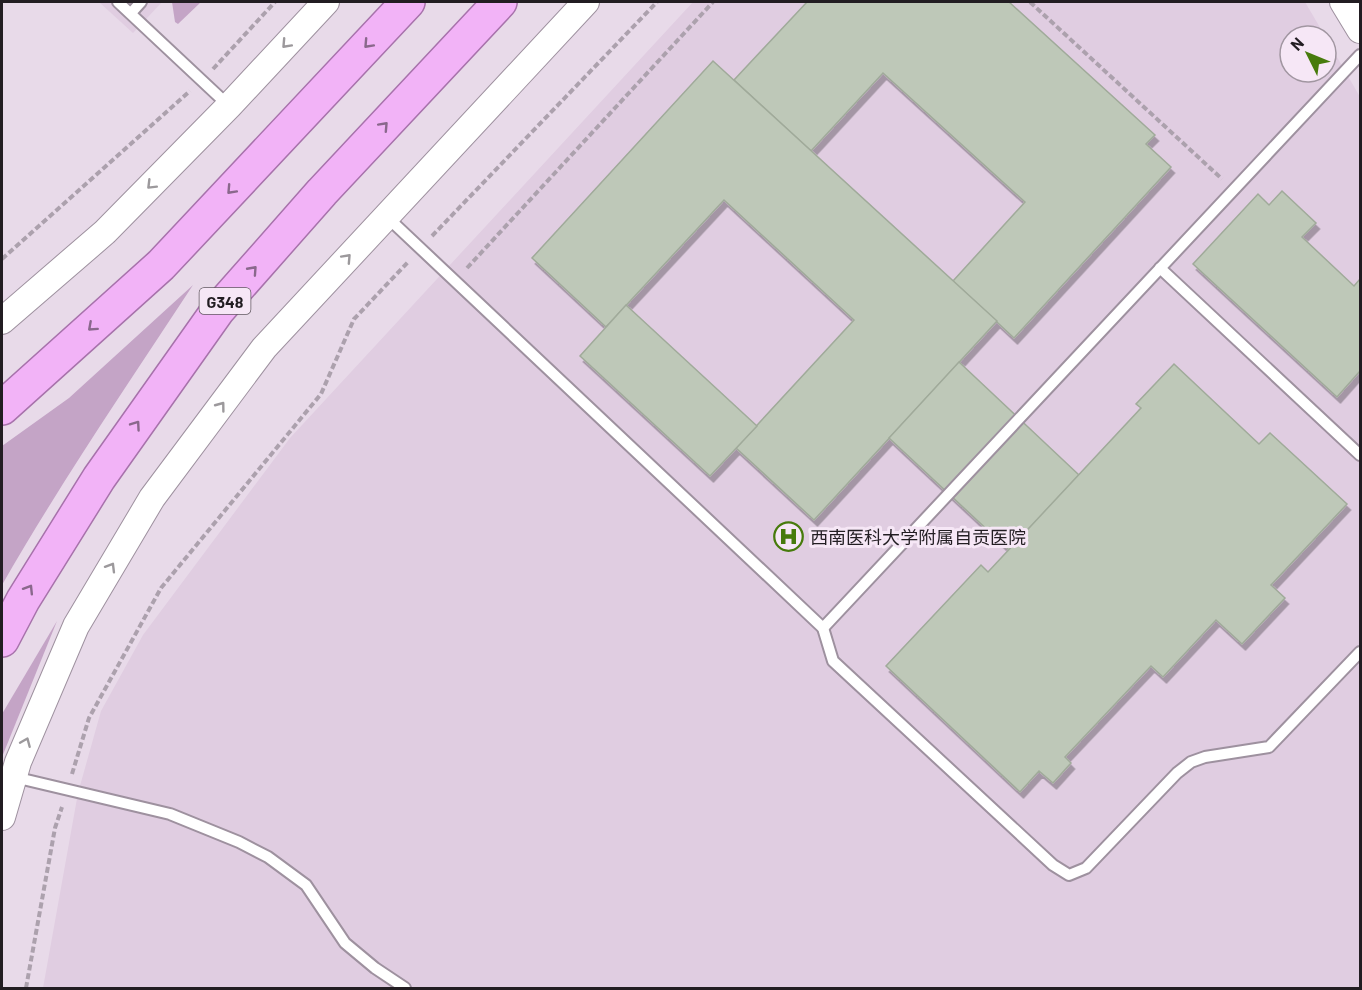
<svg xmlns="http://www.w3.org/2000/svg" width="1362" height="990" viewBox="0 0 1362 990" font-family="Barlow,'Noto Sans SC',sans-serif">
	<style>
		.built { fill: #e0cde1 }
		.green { fill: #c4a4c6 }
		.building { fill: #bec8b8; stroke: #a0aa9a; stroke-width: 1.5; filter: url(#shadow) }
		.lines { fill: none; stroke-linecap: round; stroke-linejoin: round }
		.service-casing { stroke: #9e919f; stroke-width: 14 }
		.tertiary-casing { stroke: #9e919f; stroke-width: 28 }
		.trunk-casing { stroke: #a772ab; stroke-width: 36 }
		.path { stroke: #aca1ad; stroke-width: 4; stroke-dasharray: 6 3; stroke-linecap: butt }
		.service { stroke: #fff; stroke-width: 10 }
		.tertiary { stroke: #fff; stroke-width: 26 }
		.trunk { stroke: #f2b3f7; stroke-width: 33 }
		.oneway { stroke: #9c999c }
		.oneway2 { stroke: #8a688c }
		.labels { text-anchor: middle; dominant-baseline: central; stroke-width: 6; stroke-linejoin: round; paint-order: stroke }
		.shield { fill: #f6e7f6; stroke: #625a62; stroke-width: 1.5 }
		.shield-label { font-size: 16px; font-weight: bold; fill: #221d22 }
		.poi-label { font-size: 18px; fill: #221d22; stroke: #f6e7f6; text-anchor: start }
	</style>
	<defs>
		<filter id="shadow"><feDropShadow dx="3.5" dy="6" stdDeviation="0" flood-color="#0004"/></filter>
	</defs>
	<rect width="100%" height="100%" fill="#e8dae9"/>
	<!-- built -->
	<g class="built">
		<path d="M99 2H162L133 33Z"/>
		<path d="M693 2H1305L1325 36H1290V72H1326V38L1360 97V988H43L78 793 101 711 143 635 290 438Z"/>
	</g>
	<!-- green -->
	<g class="green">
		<path d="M172 2H201L178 24 175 22Z"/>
		<path d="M193 285C128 384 61 482 2 585V446L69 398Z"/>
		<path d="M57 621 2 757V714Z"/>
	</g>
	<!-- building -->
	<g class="building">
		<path d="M807 2H1009L1155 135 1146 144 1171 167 1014 338 953 281 1025 202 883 73 811 151 734 80Z"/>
		<path d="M713 61 997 321 814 520 736 448 854 320 724 200 606 327 532 258Z"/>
		<path d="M1282 191 1316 223 1302 237 1354 286 1360 279V371L1337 397 1193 264 1258 194 1269 205Z"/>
		<path d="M626 305 757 426 710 476 580 356Z"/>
		<path d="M959 362 1079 475 1009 550 889 438Z"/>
		<path d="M1174 364 1259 444 1270 433 1347 504 1271 585 1285 598 1242 644 1216 620 1163 677 1151 666 1065 757 1071 763 1053 783 1039 771 1020 792 886 666 981 565 988 572 1141 408 1136 404Z"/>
	</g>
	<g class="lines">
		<defs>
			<g id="service">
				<path d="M118 2 229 106"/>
				<path d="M131 13 141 2"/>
				<path d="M386 216 823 628 833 661 1053 865 1069 875 1086 868 1177 773 1191 762 1205 757 1269 747 1360 652"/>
				<path d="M1160 268 1360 455"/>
				<path d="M823 628 1360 55"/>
				<path d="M14 777 170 814 239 842 268 857 306 885 345 943 375 968 405 988"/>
			</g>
			<g id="tertiary">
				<path d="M1343 2 1360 30"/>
				<path d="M2 321 105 232 229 106 326 2"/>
				<path d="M2 817 18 762 76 626 152 498 264 348 586 2"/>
			</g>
			<g id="trunk">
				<path d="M2 408 161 265 408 2"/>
				<path d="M2 640 23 600 99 478 218 310 322 192 500 2"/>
			</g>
		</defs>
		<!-- service casing -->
		<use href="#service" class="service-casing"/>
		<!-- tertiary casing -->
		<use href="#tertiary" class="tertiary-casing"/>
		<!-- trunk casing -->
		<use href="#trunk" class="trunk-casing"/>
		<!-- path -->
		<g class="path">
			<path d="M1030 2 1222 179"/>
			<path d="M213 69 275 2"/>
			<path d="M432 236 657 2"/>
			<path d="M2 259 190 91"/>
			<path d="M467 268 713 2"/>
			<path d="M72 774 89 718 161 588 321 394 354 319 408 262"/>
			<path d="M26 988 55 828 62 807"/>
		</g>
		<!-- service -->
		<use href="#service" class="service"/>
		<!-- tertiary -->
		<use href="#tertiary" class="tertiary"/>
		<!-- trunk -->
		<use href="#trunk" class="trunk"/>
	</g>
	<!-- one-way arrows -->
	<defs><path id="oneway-chevron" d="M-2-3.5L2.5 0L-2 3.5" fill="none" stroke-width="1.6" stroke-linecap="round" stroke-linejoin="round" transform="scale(1.5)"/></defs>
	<g class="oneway">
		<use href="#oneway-chevron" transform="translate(286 44) rotate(133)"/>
		<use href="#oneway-chevron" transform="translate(151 185) rotate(135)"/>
		<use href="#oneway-chevron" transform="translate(347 258) rotate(-47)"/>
		<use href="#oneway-chevron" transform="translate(221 406) rotate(-53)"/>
		<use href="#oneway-chevron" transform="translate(111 567) rotate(-59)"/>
		<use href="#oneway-chevron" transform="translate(26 742) rotate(-67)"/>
	</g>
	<g class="oneway2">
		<use href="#oneway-chevron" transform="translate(368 44) rotate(133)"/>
		<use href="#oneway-chevron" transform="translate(384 126) rotate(-47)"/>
		<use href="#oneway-chevron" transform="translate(231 190) rotate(133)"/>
		<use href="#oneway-chevron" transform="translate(253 270) rotate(-48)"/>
		<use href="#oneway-chevron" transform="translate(92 327) rotate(138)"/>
		<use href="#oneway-chevron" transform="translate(136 425) rotate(-55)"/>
		<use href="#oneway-chevron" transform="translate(29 589) rotate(-58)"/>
	</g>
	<!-- icons -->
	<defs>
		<symbol id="hospital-ring" viewBox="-11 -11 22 22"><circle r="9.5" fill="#f6e7f6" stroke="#477b0c" stroke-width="1.5"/><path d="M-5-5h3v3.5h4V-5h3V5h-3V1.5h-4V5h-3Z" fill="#477b0c"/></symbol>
	</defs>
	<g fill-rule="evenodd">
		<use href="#hospital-ring" x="772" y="520" width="33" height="33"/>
	</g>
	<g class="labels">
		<!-- shield labels -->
		<rect class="shield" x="199.5" y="288" width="51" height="26" rx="4.5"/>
		<g class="shield-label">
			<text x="225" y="301">G348</text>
		</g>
		<!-- poi labels -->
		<g class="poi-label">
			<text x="810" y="537">西南医科大学附属自贡医院</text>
		</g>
	</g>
	<!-- border -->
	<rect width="1362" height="990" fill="none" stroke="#221d22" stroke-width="6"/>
	<!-- north arrow -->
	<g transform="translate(1308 54) rotate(313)"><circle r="28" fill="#f6e7f6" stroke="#a196a1" stroke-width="1.5"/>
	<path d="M0-4.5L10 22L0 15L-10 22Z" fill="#477b0c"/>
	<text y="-9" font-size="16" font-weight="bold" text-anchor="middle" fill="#221d22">N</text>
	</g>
</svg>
